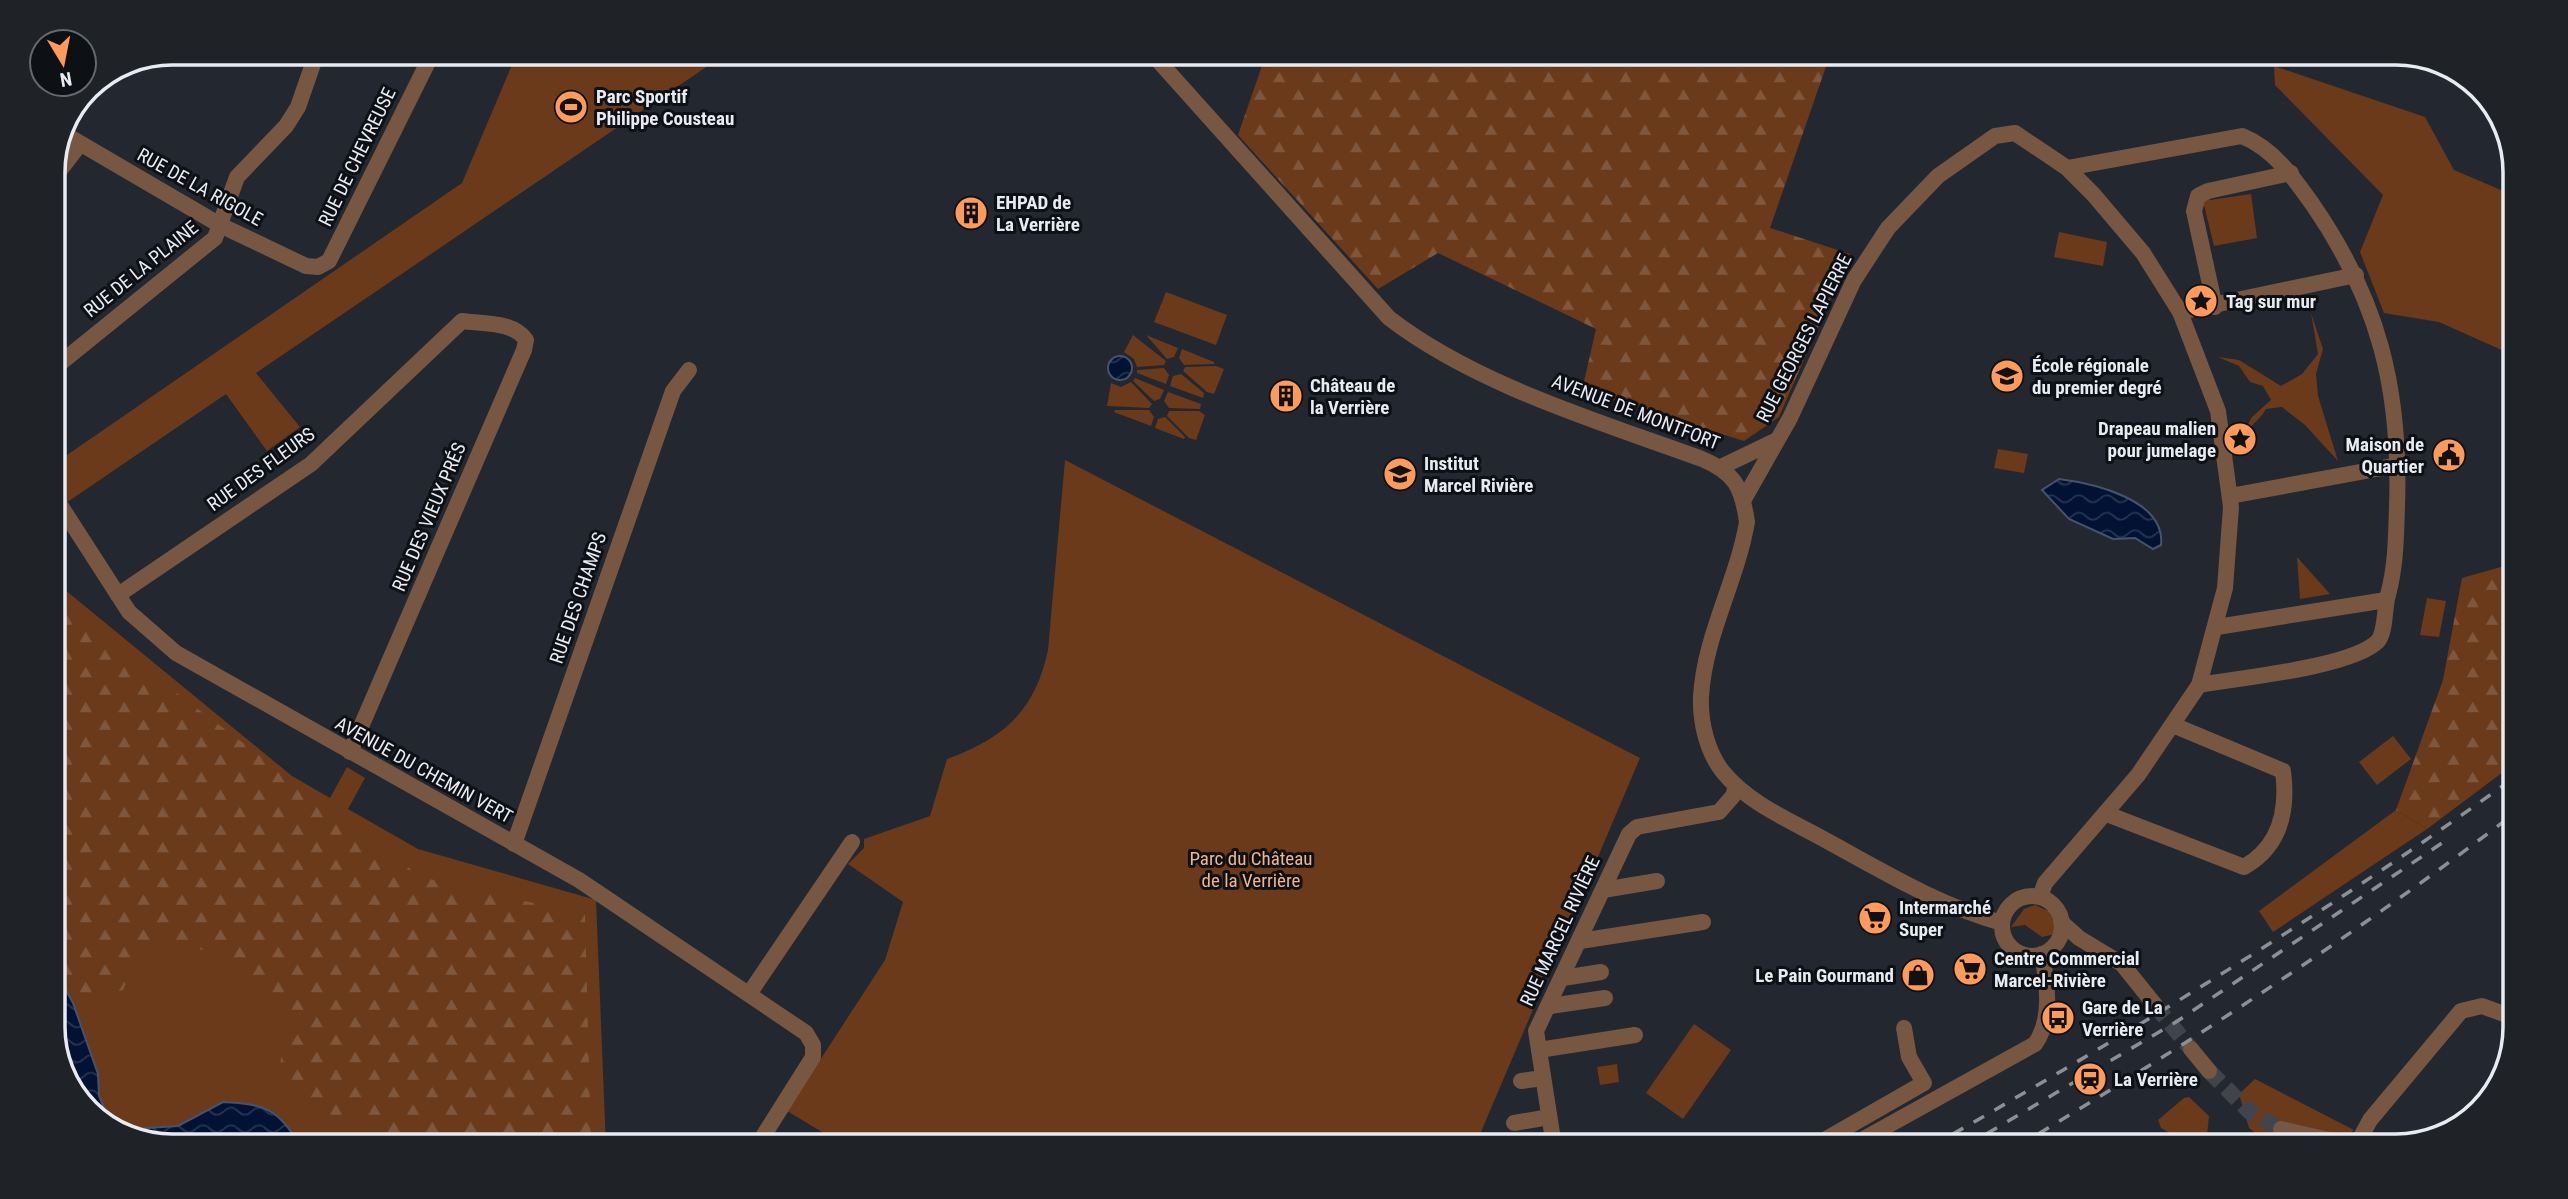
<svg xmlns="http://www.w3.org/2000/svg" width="2568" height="1199" viewBox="0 0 2568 1199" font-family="'Roboto Condensed',sans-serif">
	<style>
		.green { fill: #6b3a1a }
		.forest { fill: url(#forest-firs) }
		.water { fill: url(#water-waves); stroke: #46536d; stroke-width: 2 }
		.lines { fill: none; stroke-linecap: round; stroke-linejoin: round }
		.minor-tunnel { stroke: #40454d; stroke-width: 16; stroke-dasharray: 16 8; stroke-linecap: butt }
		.minor { stroke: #775642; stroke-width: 16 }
		.rail { stroke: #8b8f97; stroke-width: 3.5; stroke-dasharray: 12 12; stroke-linecap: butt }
		.labels { text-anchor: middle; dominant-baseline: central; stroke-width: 6; stroke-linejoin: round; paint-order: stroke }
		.poi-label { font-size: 19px; font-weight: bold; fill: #e8ecf2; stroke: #0d1014; text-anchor: start }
		.street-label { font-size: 19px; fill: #e8ecf2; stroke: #0d1014 }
		.park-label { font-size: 19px; fill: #f2b38d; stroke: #0d1014 }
		.rim { fill: none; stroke: #e8ecf2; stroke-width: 3.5 }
	</style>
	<defs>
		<pattern id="forest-firs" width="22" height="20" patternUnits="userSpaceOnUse" patternTransform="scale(1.75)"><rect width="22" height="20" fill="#6b3a1a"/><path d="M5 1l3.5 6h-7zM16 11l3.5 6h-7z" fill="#80573c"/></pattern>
		<pattern id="water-waves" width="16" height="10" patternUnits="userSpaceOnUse" patternTransform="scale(1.75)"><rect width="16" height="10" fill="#011234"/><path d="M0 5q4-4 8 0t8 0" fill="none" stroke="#263552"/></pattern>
	</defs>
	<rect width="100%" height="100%" fill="#222730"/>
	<!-- green -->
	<g class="green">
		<path d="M718 59 256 373 300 427 267 451 226 394 66 503 53 484V459L67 455 462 183 514 60Z"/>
		<path d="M2274 66 2425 117 2454 170 2515 196V356L2439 322 2384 313 2360 252 2383 195 2275 85Z"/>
		<path d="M2251 194 2257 238 2214 246 2203 201Z"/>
		<path d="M2059 232 2107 242 2103 266 2054 257Z"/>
		<path d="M1166 292 1227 315 1216 345 1154 322Z"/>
		<path d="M2311 313 2323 349 2316 374 2318 396 2338 461 2305 425 2282 407 2266 409C2259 422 2248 426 2240 439L2252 417 2271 400 2263 386 2250 382 2239 366 2218 357 2239 360 2281 386 2302 374 2318 354Z"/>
		<path d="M1133 335 1166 361 1164 365 1137 367 1134 359 1124 352Z"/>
		<path d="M1146 335 1178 348 1174 357 1167 359Z"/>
		<path d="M1182 349 1214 362V364L1184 365 1179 358Z"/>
		<path d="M1216 366 1224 369 1214 394 1207 392 1183 371 1185 367Z"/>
		<path d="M1164 368 1169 375 1166 384 1137 373V370Z"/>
		<path d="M1181 374 1204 393 1203 398 1170 386 1173 376Z"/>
		<path d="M1135 378 1164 390 1160 399 1154 401 1133 381Z"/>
		<path d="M1131 382 1152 404 1149 408 1107 406 1111 383 1121 387Z"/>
		<path d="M1168 392 1201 404 1200 409 1169 408 1164 401Z"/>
		<path d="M1115 410H1149L1154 417 1151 426 1114 412Z"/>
		<path d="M1169 411H1199L1205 415 1196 440 1189 438 1167 416Z"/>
		<path d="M1165 417 1185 437 1184 439 1155 428 1158 419Z"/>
		<path d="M1998 449 2028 454 2024 473 1994 468Z"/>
		<path d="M1065 460 1640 758 1475 1146H841L842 1144 787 1111 885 960 903 902 848 864 864 848V839L930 816 947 759C1004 738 1035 711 1048 650Z"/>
		<path d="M2297 557 2330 594 2300 599Z"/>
		<path d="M53 580 292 776 330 798 347 767 365 778 348 809 418 849 596 900 606 1146H172L126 1137 73 1094 53 1035Z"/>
		<path d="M2427 598 2446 601 2439 637 2420 635Z"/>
		<path d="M2393 736 2411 759 2377 785 2359 762Z"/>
		<path d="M2396 810 2427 829 2273 932 2259 911Z"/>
		<path d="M2035 905 2051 912 2056 922 2055 934 2042 937 2025 925 2011 927 2024 909Z"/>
		<path d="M1694 1024 1731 1050 1683 1119 1646 1093Z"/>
		<path d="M1617 1064 1619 1082 1600 1085 1597 1067Z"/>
		<path d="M2255 1079 2354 1130 2346 1137 2283 1122 2272 1146 2249 1128 2239 1094Z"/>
		<path d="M2189 1097 2209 1116 2207 1135 2182 1140 2161 1128 2158 1120 2184 1098Z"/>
	</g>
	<!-- forest -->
	<g class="forest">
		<path d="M1830 55 1770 228 1850 254 1779 417 1744 441 1582 390 1596 329 1438 253 1378 289 1238 135 1265 57Z"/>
		<path d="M2515 563V763L2427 829 2396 810 2443 680 2462 578Z"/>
		<path d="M53 600 421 877 585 915 591 1146H384L375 1122 319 1113 279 1070 290 1006 222 952 144 943 123 990 73 1003 53 967Z"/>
	</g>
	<!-- water -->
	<g class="water">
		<circle cx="1120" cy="368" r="12"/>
		<path d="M2059 479C2091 483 2166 499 2161 545L2153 549 2135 538 2113 539 2069 519 2042 490Z"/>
		<path d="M53 967 73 1003 98 1074 99 1096 112 1126 73 1094 53 1035Z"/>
		<path d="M223 1102C265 1104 279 1109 300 1146 257 1147 148 1156 117 1130L178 1126Z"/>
	</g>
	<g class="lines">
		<!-- minor-tunnel -->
		<g class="minor-tunnel">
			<path d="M2155 1005 2191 1049"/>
			<path d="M2209 1071 2250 1112 2281 1129"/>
		</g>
		<!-- minor -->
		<g class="minor">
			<path d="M1155 57 1389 318C1476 385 1598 421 1702 459 1735 473 1742 487 1747 522 1737 581 1704 637 1701 697 1700 722 1707 752 1723 772 1750 805 1794 822 1829 842 1886 873 1940 906 2002 923"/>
			<path d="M66 135 220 225 306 266 318 267 329 261 429 60"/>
			<path d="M2067 168 2242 136C2274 149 2294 178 2313 205 2379 301 2401 390 2397 506 2396 537 2396 565 2388 595 2384 608 2386 631 2378 641 2353 667 2239 678 2199 685"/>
			<path d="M53 179 80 144"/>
			<path d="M2215 307 2194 211 2198 196 2208 191 2291 173"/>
			<path d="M2180 312 2356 275"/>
			<path d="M53 369 215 238 237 177 286 126 298 107 314 61"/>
			<path d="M1721 467 1775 441"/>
			<path d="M53 494 129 612 176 653 579 880 806 1033 813 1045V1057L757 1146"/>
			<path d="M2230 496 2398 465"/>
			<path d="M1744 499 1790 418 1854 280 1888 228 1938 176 1995 136 2015 133 2067 168 2093 194 2143 253 2180 312 2218 411 2231 507 2225 588 2199 685 2138 775 2045 883 2040 897"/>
			<path d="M118 595 311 464 462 321C483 324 513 321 526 340L524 350 350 752"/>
			<path d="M2217 627 2386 600"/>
			<path d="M2107 814 2244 867C2281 846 2288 809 2283 771L2173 725"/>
			<path d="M514 844 673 391 689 370"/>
			<path d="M1603 890 1657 881"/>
			<circle cx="2032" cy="926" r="30"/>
			<path d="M2061 922 2079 938 2122 964 2155 1005"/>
			<path d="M1580 941 1703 922"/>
			<path d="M1563 978 1601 972"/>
			<path d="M749 994 852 842"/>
			<path d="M1550 1006 1605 998"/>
			<path d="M2191 1049 2209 1071"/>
			<path d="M1539 1050 1635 1035"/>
			<path d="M1521 1081 1543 1078"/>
			<path d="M1514 1123 1549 1117"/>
			<path d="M2281 1129 2355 1146"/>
			<path d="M1554 1146 1536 1031 1629 834 1637 827 1719 812 1733 796 1736 786"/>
			<path d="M1814 1146 1924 1083 1909 1057 1904 1028"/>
			<path d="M1851 1146 2035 1044C2053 1019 2047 982 2042 954"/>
			<path d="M2356 1146 2370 1120 2461 1011 2482 1006 2515 1018"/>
		</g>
		<!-- rail -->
		<g class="rail">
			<path d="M1932 1146C2132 1032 2329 912 2515 777"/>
			<path d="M1966 1146 2176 1022 2451 837"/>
			<path d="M2018 1146C2189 1044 2356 934 2515 813"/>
		</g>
	</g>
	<!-- icons -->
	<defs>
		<symbol id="stadium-disc" viewBox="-11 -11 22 22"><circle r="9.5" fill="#ff9b5a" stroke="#0d1014"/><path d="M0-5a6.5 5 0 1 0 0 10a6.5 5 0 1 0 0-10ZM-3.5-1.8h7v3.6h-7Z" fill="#111"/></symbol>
		<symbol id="building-disc" viewBox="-11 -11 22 22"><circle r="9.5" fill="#ff9b5a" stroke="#0d1014"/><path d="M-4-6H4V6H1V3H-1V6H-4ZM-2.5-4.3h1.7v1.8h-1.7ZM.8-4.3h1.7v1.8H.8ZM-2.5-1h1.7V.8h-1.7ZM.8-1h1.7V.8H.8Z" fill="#111"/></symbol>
		<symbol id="sight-disc" viewBox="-11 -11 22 22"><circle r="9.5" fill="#ff9b5a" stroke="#0d1014"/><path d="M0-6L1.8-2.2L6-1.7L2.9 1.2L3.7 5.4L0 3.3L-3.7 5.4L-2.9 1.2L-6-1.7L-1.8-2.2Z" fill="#111"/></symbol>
		<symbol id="school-disc" viewBox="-11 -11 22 22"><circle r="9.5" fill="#ff9b5a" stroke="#0d1014"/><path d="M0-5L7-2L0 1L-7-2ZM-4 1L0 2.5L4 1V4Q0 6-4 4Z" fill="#111"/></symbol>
		<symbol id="civic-disc" viewBox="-11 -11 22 22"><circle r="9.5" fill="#ff9b5a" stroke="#0d1014"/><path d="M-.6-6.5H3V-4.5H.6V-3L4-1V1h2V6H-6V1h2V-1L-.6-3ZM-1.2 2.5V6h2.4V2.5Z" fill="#111"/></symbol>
		<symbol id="university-disc" viewBox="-11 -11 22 22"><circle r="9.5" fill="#ff9b5a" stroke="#0d1014"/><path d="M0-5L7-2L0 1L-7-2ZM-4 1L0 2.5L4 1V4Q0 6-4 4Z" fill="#111"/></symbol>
		<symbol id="supermarket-disc" viewBox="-11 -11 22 22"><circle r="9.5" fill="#ff9b5a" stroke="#0d1014"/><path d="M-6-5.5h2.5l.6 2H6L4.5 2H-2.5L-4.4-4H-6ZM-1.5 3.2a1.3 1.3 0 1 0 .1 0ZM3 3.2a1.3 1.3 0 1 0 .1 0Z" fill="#111"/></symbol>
		<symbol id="shop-disc" viewBox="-11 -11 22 22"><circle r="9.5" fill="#ff9b5a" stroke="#0d1014"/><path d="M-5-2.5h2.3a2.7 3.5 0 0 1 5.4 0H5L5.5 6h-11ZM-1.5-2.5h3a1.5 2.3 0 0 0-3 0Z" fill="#111"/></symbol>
		<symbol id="bus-disc" viewBox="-11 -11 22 22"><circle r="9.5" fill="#ff9b5a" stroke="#0d1014"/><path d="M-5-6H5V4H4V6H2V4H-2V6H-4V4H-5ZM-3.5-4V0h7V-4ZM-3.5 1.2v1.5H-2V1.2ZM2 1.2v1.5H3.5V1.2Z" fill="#111"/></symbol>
		<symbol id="station-disc" viewBox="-11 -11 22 22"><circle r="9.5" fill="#ff9b5a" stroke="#0d1014"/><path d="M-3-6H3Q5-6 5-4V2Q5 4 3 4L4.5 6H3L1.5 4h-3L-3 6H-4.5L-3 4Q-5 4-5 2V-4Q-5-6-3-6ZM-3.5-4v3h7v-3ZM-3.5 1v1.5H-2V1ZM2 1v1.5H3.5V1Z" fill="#111"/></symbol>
	</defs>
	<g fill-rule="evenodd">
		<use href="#stadium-disc" x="552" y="88" width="38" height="38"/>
		<use href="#building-disc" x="952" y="194" width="38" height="38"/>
		<use href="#sight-disc" x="2182" y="282" width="38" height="38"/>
		<use href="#school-disc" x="1988" y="357" width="38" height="38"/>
		<use href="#building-disc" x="1267" y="377" width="38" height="38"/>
		<use href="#sight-disc" x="2221" y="420" width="38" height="38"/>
		<use href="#civic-disc" x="2430" y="436" width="38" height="38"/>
		<use href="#university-disc" x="1381" y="455" width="38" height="38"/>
		<use href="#supermarket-disc" x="1856" y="899" width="38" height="38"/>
		<use href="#supermarket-disc" x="1951" y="950" width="38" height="38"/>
		<use href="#shop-disc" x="1899" y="956" width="38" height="38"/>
		<use href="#bus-disc" x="2039" y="999" width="38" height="38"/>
		<use href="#station-disc" x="2071" y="1060" width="38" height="38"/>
	</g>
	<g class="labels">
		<!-- poi labels -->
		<g class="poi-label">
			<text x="596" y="96">Parc Sportif<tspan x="596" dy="22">Philippe Cousteau</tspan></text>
			<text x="996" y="202">EHPAD de<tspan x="996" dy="22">La Verrière</tspan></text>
			<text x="2226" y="301">Tag sur mur</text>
			<text x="2032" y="365">École régionale<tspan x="2032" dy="22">du premier degré</tspan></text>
			<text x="1310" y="385">Château de<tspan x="1310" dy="22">la Verrière</tspan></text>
			<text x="2216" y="428" text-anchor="end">Drapeau malien<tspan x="2216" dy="22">pour jumelage</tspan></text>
			<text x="2424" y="444" text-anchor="end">Maison de<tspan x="2424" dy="22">Quartier</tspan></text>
			<text x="1424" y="463">Institut<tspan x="1424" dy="22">Marcel Rivière</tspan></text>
			<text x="1899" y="907">Intermarché<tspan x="1899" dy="22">Super</tspan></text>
			<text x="1994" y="958">Centre Commercial<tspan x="1994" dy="22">Marcel-Rivière</tspan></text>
			<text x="1894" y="975" text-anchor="end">Le Pain Gourmand</text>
			<text x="2082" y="1007">Gare de La<tspan x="2082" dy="22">Verrière</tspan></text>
			<text x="2114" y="1079">La Verrière</text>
		</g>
		<!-- street labels -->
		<g class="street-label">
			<text transform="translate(357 157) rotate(-64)">RUE DE CHEVREUSE</text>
			<text transform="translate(200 187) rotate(29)">RUE DE LA RIGOLE</text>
			<text transform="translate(141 269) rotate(-39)">RUE DE LA PLAINE</text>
			<text transform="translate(1804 338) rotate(-63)">RUE GEORGES LAPIERRE</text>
			<text transform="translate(1636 412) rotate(21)">AVENUE DE MONTFORT</text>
			<text transform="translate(261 469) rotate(-36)">RUE DES FLEURS</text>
			<text transform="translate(429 517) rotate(-67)">RUE DES VIEUX PRÉS</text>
			<text transform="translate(578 598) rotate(-71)">RUE DES CHAMPS</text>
			<text transform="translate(424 770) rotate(29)">AVENUE DU CHEMIN VERT</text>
			<text transform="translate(1560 931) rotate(-65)">RUE MARCEL RIVIÈRE</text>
		</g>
		<!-- park labels -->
		<g class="park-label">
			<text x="1251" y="858">Parc du Château<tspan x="1251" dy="22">de la Verrière</tspan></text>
		</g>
	</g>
	<!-- crop -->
	<path d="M0 0H2568V1199H0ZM172 65H2396A107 107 0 0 1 2503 172V1027A107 107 0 0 1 2396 1134H172A107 107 0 0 1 65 1027V172A107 107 0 0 1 172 65Z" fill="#1f2226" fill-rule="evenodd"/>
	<path class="rim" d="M172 65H2396A107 107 0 0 1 2503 172V1027A107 107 0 0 1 2396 1134H172A107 107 0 0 1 65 1027V172A107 107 0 0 1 172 65Z"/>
	<!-- north arrow -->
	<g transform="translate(63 63) rotate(170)"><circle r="33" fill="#0d1014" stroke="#65686d" stroke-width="2"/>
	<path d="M0-5L12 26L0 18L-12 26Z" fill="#ff9b5a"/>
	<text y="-10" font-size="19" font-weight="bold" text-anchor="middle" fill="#e8ecf2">N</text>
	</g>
</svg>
